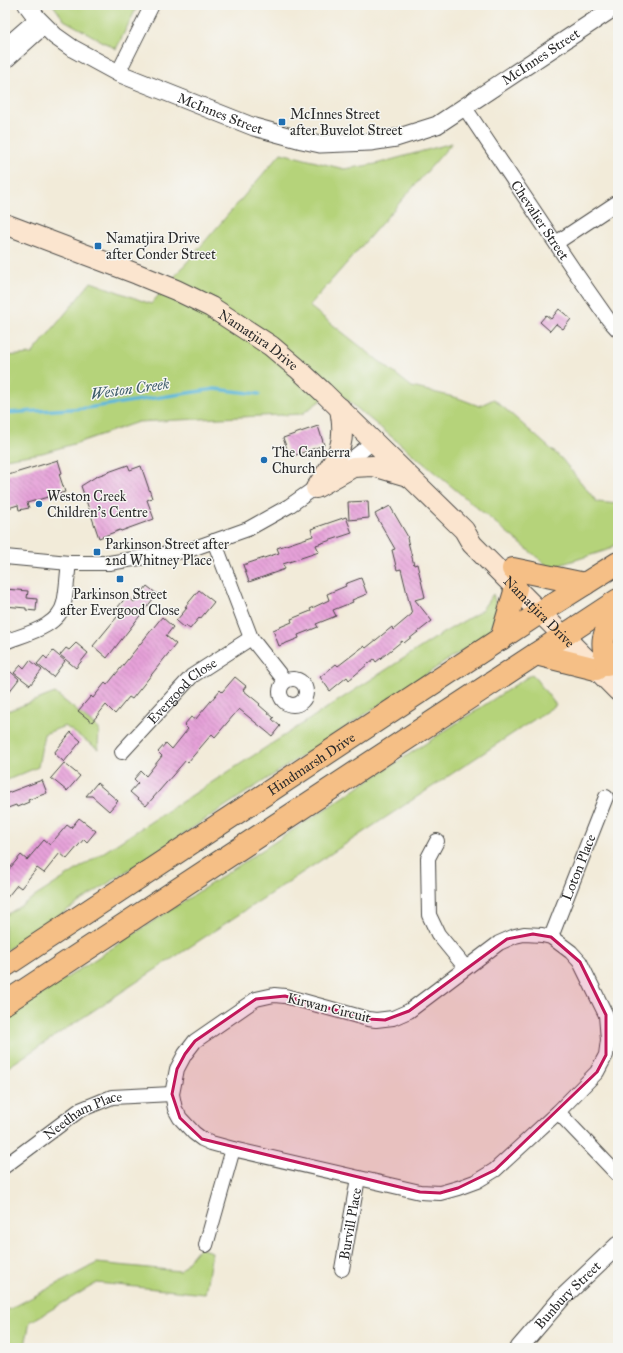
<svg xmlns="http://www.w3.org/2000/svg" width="623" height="1353" viewBox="0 0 623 1353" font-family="'IM FELL Great Primer',serif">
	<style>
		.green { fill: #b5d37a; stroke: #707f52 }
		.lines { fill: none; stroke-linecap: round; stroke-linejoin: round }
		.stream { stroke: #5eb8db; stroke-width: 3.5 }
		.building { fill: url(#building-back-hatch) }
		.minor-casing { stroke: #494845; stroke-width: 16 }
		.tertiary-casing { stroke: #494845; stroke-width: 19 }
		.secondary-casing { stroke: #494845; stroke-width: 22 }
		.primary-casing { stroke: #494845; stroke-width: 24 }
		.minor { stroke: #fff; stroke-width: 14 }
		.tertiary { stroke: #fff; stroke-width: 17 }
		.secondary { stroke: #fbe5cf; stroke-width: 20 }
		.primary { stroke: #f5bf86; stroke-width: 22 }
		.marked { fill: #c2185b; fill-opacity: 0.2; stroke: #c2185b; stroke-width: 3; stroke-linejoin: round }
		.poi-dot { fill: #1f6fb2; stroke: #f6f6f2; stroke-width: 1.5 }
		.labels { text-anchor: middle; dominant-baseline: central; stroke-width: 3; stroke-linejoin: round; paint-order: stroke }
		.street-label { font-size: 14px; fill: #2b2b2b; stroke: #f6f6f2 }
		.poi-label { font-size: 14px; fill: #2b2b2b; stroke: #f6f6f2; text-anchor: start }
		.water-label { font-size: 15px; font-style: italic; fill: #3d5c69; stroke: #f6f6f2 }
	</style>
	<defs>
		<pattern id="building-back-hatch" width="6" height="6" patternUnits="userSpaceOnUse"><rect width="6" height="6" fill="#e6a1d9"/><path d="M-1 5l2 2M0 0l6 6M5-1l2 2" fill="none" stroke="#bb83b0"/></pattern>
	</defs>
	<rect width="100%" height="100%" fill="#f6f6f2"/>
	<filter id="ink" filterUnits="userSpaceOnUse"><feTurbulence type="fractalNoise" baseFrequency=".025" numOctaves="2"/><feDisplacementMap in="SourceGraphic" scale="8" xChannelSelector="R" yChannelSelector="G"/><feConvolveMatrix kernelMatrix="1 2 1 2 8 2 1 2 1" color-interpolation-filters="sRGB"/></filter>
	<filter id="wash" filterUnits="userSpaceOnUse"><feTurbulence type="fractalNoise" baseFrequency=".012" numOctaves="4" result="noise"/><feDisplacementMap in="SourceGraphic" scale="16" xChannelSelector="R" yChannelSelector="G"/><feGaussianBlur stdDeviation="0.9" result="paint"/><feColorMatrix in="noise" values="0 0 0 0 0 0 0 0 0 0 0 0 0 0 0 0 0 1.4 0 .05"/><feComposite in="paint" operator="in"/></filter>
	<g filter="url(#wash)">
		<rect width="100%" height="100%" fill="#f2ebd9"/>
		<!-- green -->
		<g class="green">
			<path d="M53 5H138L116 49 64 20Z"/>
			<path d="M452 143 309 306 412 387 458 398 479 406 494 399 561 458 597 502 618 504V543L607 550 550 568 335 390 302 414 138 422 77 443 42 453 5 459V356L32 354 91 282 151 304 281 153 344 169 376 164Z"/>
			<path d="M493 594 498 611 489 633 5 951V916L443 633 481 611Z"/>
			<path d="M532 674 556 705 5 1069V1018Z"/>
			<path d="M55 693 99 729 98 749 65 726 44 734 38 767 5 781V712Z"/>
			<path d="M199 1248 212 1252 205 1294 97 1283 30 1322 25 1345 27 1348H5V1306L8 1310 97 1263 180 1271Z"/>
		</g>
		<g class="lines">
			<!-- stream -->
			<path class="stream" d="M5 413 87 408 215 389 259 394"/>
		</g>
		<g id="blocks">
			<!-- building -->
			<g class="building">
				<path d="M559 309 571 319 563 329 556 324 550 331 540 322 546 315 551 319Z"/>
				<path d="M318 426 324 445 290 457 283 438Z"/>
				<path d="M58 460 62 473 59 474 65 492 27 503 29 508 19 510 18 505 5 509V476Z"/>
				<path d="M128 465 130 470 141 466 152 498 147 500 154 519 121 531 120 530 99 538 81 486 97 476Z"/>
				<path d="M368 501 369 518 349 520 348 502Z"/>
				<path d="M390 506 408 537 407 538 414 565 417 564 425 597 415 600 432 621 404 643 402 641 376 662 374 659 349 680 347 677 330 691 320 677 336 664 338 666 364 646 366 648 392 627 393 630 412 614 401 569 397 570 392 550 395 549 375 514Z"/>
				<path d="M346 517 352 533 316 545 319 552 283 564 285 569 249 582 243 565 279 553 277 548 313 536 311 529Z"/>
				<path d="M361 578 367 594 352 600 353 602 333 610 336 616 316 624 318 627 298 635 299 638 279 646 273 630 292 622 291 619 311 611 310 609 329 600 327 594 346 586 345 584Z"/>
				<path d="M147 586 157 594 107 658 93 646 122 611 118 607 127 596 134 602Z"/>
				<path d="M5 589 28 591 27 598 37 599 36 611 26 610V608L5 606Z"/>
				<path d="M199 590 214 602 200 619 199 618 190 629 186 626 184 628 176 621 187 608 185 607Z"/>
				<path d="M162 617 173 627 166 636 176 644 132 699 129 697 115 714 106 705 92 722 78 711 91 696 93 698 105 683 107 685Z"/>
				<path d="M76 643 88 653 76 668 60 655 66 648 69 650Z"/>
				<path d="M53 651 65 661 53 677 37 664 44 656 47 659Z"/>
				<path d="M30 660 42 670 30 685 14 673 21 665 24 668Z"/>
				<path d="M5 667 19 679 5 697Z"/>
				<path d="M235 677 246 686 243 690 260 704 259 705 274 718 272 719 280 726 272 736 239 709 215 737 212 734 188 762 186 760 146 806 130 792 138 783 134 779 141 771 146 776 162 756 158 752 166 743 172 749 188 729 184 725 191 717 195 720 220 690 222 692Z"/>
				<path d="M71 732 81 741 64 762 54 753Z"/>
				<path d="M64 763 80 776 67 791 51 778Z"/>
				<path d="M42 780 47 793 28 800 29 802 17 807 16 805 5 809V794Z"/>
				<path d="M97 783 118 801 109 811 92 796H86Z"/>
				<path d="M79 818 96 831 87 842 84 839 67 859 60 853 44 873 37 868 21 888 17 885 5 900V874L21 855 27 860 44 840 50 845 67 825 71 828Z"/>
			</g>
		</g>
	</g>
	<g filter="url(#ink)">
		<use href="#blocks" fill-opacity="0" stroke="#494845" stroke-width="1"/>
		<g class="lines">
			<defs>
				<g id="minor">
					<path d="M5 46 37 18"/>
					<path d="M5 62 45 26"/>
					<path d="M118 73 152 5"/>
					<path id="s1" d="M465 108 575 272 608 319 618 330"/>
					<path d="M556 243 618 202"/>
					<path d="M340 468 373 442"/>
					<path d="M214 541 251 638 285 681"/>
					<path d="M5 557 69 563H109L189 550 248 529 289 506 322 483"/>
					<path d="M5 642C25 634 59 627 64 603 67 590 67 576 69 563"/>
					<circle cx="293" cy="692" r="13"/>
					<path id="s2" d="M122 752 192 676 251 638"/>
					<path d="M437 841 428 858 429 915 438 934 465 967"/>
					<path d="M524 934 542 935 551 937 571 952 580 962 606 1015 608 1040 606 1055 597 1072 558 1112 495 1170 477 1181 458 1188 440 1193 420 1192 233 1149 211 1143 202 1139 194 1133 180 1118 175 1109 172 1094 177 1069 185 1054 195 1041 256 999 274 995 285 996 368 1019 376 1020 393 1018 409 1011 499 943 515 936Z"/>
					<path id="s3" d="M551 937 606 797"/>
					<path d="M558 1112 618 1175"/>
					<path id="s4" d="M5 1166 80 1110 112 1097 172 1094"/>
					<path d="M206 1245 233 1149"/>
					<path id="s5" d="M342 1269 358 1178"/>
				</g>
				<g id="tertiary">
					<path id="s6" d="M27 5 37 18 55 36 72 48 118 73 254 127 302 140 320 144 370 142 396 138 437 125 618 5"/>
					<path id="s7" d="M519 1348 562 1298 618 1245"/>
				</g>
				<g id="secondary">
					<path id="s8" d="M5 224 137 274 176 290 211 307 271 346 297 368 323 392 464 530 472 544 618 691"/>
					<path d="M319 484C330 467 342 453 342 433 343 425 341 416 340 408"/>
					<path d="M316 488 353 467 373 466 407 476"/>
				</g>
				<g id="primary">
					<path d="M513 569 585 584"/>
					<path d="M501 639 516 588"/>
					<path d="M536 654 596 669"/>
					<path d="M607 664C600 640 603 635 615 615L618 613"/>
					<path id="s9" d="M5 966 550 606 618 563"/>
					<path d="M5 1003 618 600"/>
				</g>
			</defs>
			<!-- minor casing -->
			<use href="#minor" class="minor-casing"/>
			<!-- tertiary casing -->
			<use href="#tertiary" class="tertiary-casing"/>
			<!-- secondary casing -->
			<use href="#secondary" class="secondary-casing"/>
			<!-- primary casing -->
			<use href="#primary" class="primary-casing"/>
			<!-- minor -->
			<use href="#minor" class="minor"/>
			<!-- tertiary -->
			<use href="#tertiary" class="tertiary"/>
			<!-- secondary -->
			<use href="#secondary" class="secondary"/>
			<!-- primary -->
			<use href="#primary" class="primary"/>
		</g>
	</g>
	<!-- marked area -->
	<path class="marked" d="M533 934 551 937 580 962 606 1015V1055L597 1072 495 1170 458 1188 440 1193 420 1192 202 1139 180 1118 172 1094 177 1069 185 1054 195 1041 256 999 285 996 368 1019 385 1020 409 1011 507 939Z"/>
	<!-- markers -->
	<g class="poi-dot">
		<rect x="278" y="118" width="8" height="8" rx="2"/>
		<rect x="94" y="242" width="8" height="8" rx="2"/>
		<circle cx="264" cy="460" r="4"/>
		<circle cx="39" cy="504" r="4"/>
		<rect x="93" y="548" width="8" height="8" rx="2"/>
		<rect x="116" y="575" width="8" height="8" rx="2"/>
	</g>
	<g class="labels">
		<!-- street labels -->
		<g class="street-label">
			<text stroke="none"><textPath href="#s6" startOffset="573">McInnes Street</textPath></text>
			<text stroke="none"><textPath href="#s6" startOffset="225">McInnes Street</textPath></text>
			<text stroke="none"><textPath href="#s1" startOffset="135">Chevalier Street</textPath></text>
			<text stroke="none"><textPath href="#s8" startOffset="280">Namatjira Drive</textPath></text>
			<text stroke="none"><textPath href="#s8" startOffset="672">Namatjira Drive</textPath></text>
			<text stroke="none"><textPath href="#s2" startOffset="86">Evergood Close</textPath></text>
			<text stroke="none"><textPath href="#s9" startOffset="367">Hindmarsh Drive</textPath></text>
			<text stroke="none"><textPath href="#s3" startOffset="75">Loton Place</textPath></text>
			<text transform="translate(329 1008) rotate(14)">Kirwan Circuit</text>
			<text stroke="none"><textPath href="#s4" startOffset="94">Needham Place</textPath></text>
			<text stroke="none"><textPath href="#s5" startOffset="46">Burvill Place</textPath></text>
			<text stroke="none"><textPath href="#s7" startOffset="72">Bunbury Street</textPath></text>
		</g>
		<!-- poi labels -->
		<g class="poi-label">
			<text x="290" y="114">McInnes Street<tspan x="290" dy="16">after Buvelot Street</tspan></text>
			<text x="106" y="238">Namatjira Drive<tspan x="106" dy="16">after Conder Street</tspan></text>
			<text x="272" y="452">The Canberra<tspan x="272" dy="16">Church</tspan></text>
			<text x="47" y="496">Weston Creek<tspan x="47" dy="16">Children’s Centre</tspan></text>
			<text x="105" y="544">Parkinson Street after<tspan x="105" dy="16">2nd Whitney Place</tspan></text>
			<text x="120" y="594" text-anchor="middle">Parkinson Street<tspan x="120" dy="16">after Evergood Close</tspan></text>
		</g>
		<!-- water labels -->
		<g class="water-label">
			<text transform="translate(130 389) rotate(-8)">Weston Creek</text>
		</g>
	</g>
	<!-- margin -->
	<rect width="623" height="1353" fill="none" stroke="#f6f6f2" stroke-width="20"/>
</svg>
